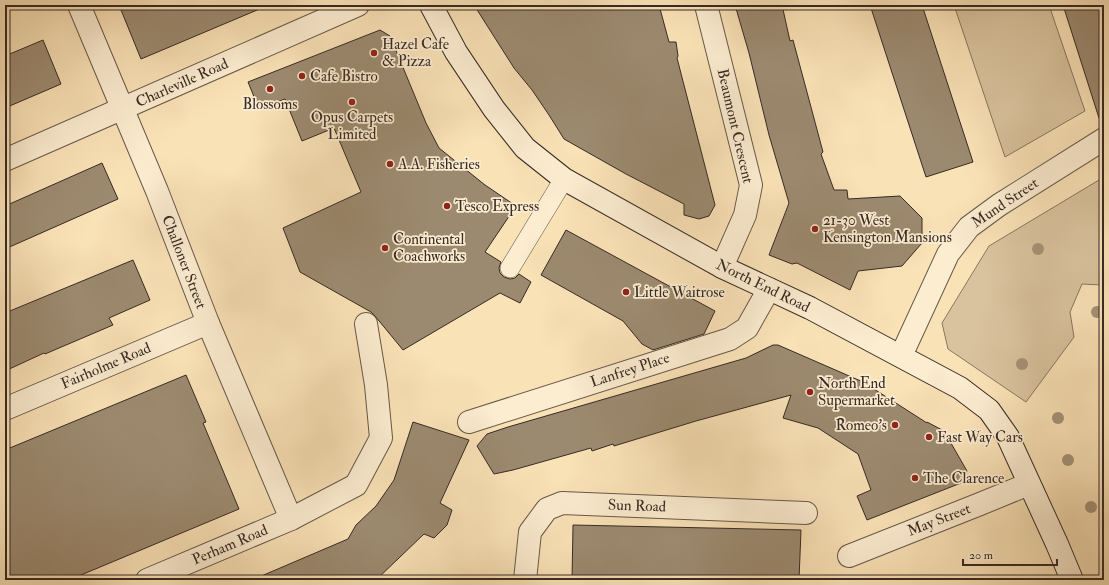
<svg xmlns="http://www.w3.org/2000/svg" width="1109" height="585" viewBox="0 0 1109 585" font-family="'IM FELL Double Pica',serif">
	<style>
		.green { fill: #d9c39e; stroke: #887661 }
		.building { fill: #9c8a70; stroke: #362a24 }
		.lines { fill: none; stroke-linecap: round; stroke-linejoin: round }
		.service-casing { stroke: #675849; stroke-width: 20 }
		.minor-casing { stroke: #675849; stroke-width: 24 }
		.secondary-casing { stroke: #362a24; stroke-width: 24 }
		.service { stroke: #fcecd0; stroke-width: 19 }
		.minor { stroke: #fcecd0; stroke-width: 22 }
		.secondary { stroke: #fcecd0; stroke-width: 22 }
		.tree { fill: #a59277 }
		.poi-dot { fill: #8f2418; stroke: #fcecd0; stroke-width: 1.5 }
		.labels { text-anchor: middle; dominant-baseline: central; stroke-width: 3.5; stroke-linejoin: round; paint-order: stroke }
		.poi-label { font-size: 15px; fill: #362a24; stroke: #fcecd0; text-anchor: start }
		.street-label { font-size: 15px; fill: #362a24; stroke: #fcecd0 }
	</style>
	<rect width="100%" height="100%" fill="#fae2b7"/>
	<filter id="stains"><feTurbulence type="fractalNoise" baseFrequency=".005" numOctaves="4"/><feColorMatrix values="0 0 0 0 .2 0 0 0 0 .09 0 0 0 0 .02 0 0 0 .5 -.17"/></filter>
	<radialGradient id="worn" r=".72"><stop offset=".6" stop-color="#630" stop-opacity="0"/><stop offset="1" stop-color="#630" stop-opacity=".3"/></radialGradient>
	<!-- green -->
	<g class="green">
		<path d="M954 5H1049L1085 111 1005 157Z"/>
		<path d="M1104 177V260L1101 285 1082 284 1070 312 1074 337 1026 402 948 349 942 323 989 246Z"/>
	</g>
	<!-- building -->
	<g class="building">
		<path d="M119 5H269L141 59Z"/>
		<path d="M474 5H659L669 42H676L678 56 677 58 715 205 709 216 699 219 684 215V204L626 174 564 139 549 115 532 90 514 68Z"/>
		<path d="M735 5H782L790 41 793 40 823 152 821 154 834 190H847L848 199 900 196 922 218V243L902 266 858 271 850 290 797 263 792 264 769 255 789 203 769 135 749 53Z"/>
		<path d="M870 5H922L973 162 926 177Z"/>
		<path d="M1063 5H1104V117L1099 118Z"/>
		<path d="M380 30 390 36 426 123 439 148 485 185 516 206 485 252 501 262 499 268 500 273 504 277 510 279 515 278 519 274 531 282 520 303 500 293 403 350 375 316 371 312 300 272 283 228 361 192 334 128 302 141 285 99 259 109 248 82Z"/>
		<path d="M43 40 61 84 5 108V56Z"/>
		<path d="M102 163 118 199 5 249V206Z"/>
		<path d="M566 230 715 311 704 334 653 350 642 344 623 321 541 275Z"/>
		<path d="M133 260 150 300 109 318 113 325 45 354 44 353 5 371V313Z"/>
		<path d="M773 345H778L863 382 927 423V422L944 431 967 471 961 483 867 520 857 496 871 490 858 454 818 428 783 418 791 395 696 421 614 446 613 444 592 451 591 448 513 470 494 474 477 446 487 434 508 427 746 358Z"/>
		<path d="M186 375 206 422 203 423 239 509 69 580H5V450Z"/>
		<path d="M413 422 469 440 440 503 452 510 447 525 434 538 424 534 376 580H252L348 539 356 525 376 506 394 480Z"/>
		<path d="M573 525 801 530 799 580H572Z"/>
	</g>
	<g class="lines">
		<defs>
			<path id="service" d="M510 268 564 179"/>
			<g id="minor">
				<path d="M79 5 157 191 208 323 291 519"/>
				<path d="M706 5 751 185 745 215 722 267"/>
				<path d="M5 160 358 5"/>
				<path d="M901 356 948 254 969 227 999 205 1104 139"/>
				<path d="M5 409 208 323"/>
				<path d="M469 422 730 339 747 328 769 289"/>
				<path d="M849 556 980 504 1029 484"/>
				<path d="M147 580 291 519 356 485 381 438 376 385 366 324"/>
				<path d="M525 580 530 532 547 509 562 503 806 513"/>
			</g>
			<path id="secondary" d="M431 5 456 52 494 109 525 148 564 179 722 267 810 308 960 388 989 410 1008 437 1057 544 1072 580"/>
		</defs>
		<!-- service casing -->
		<use href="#service" class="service-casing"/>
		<!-- minor casing -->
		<use href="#minor" class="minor-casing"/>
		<!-- secondary casing -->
		<use href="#secondary" class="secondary-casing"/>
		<!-- service -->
		<use href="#service" class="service"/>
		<!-- minor -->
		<use href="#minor" class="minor"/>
		<!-- secondary -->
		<use href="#secondary" class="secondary"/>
	</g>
	<!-- trees -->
	<g class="tree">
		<circle cx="1038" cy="249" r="6"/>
		<circle cx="1097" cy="312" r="6"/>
		<circle cx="1022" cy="364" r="6"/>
		<circle cx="1058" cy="418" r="6"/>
		<circle cx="1068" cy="460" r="6"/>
		<circle cx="1091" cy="507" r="6"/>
	</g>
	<!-- markers -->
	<g class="poi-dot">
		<circle cx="374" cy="53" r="4"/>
		<circle cx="302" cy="76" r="4"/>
		<circle cx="270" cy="89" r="4"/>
		<circle cx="352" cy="102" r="4"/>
		<circle cx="390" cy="164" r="4"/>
		<circle cx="447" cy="206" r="4"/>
		<circle cx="815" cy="229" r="4"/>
		<circle cx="385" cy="248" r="4"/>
		<circle cx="626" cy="292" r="4"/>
		<circle cx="810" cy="392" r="4"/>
		<circle cx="895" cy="425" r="4"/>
		<circle cx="929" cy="437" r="4"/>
		<circle cx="915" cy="478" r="4"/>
	</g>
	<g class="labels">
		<!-- poi labels -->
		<g class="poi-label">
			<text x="382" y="44">Hazel Cafe<tspan x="382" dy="17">&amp; Pizza</tspan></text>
			<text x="310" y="76">Cafe Bistro</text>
			<text x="270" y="104" text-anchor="middle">Blossoms</text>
			<text x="352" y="117" text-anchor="middle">Opus Carpets<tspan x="352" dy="17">Limited</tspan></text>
			<text x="398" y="164">A.A. Fisheries</text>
			<text x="455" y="206">Tesco Express</text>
			<text x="823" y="220">21-30 West<tspan x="823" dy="17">Kensington Mansions</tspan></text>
			<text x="393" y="239">Continental<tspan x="393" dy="17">Coachworks</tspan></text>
			<text x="634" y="292">Little Waitrose</text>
			<text x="818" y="383">North End<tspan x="818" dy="17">Supermarket</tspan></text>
			<text x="887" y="425" text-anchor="end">Romeo's</text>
			<text x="937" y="437">Fast Way Cars</text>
			<text x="923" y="478">The Clarence</text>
		</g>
		<!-- street labels -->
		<g class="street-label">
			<text transform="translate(182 83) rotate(-24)">Charleville Road</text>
			<text transform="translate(735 126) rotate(77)">Beaumont Crescent</text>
			<text transform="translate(1005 203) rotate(-34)">Mund Street</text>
			<text transform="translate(184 262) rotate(69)">Challoner Street</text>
			<text transform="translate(763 286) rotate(26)">North End Road</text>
			<text transform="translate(106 366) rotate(-23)">Fairholme Road</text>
			<text transform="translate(630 370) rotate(-18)">Lanfrey Place</text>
			<text transform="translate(637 506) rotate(2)">Sun Road</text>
			<text transform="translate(939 520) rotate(-21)">May Street</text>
			<text transform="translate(230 545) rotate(-23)">Perham Road</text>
		</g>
	</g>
	<!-- margin -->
	<rect width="1109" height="585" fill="none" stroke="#fae2b7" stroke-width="20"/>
	<rect x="6" y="6" width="1097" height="573" fill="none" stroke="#362a24" stroke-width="2"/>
	<rect x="10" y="10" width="1089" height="565" fill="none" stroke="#362a24"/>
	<!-- scale -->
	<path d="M963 559v6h94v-6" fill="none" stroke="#362a24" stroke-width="2"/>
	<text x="969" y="559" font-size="12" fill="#362a24" stroke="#fcecd0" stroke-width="3" paint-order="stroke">20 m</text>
	<rect width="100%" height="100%" filter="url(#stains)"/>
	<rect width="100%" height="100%" fill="url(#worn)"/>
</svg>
